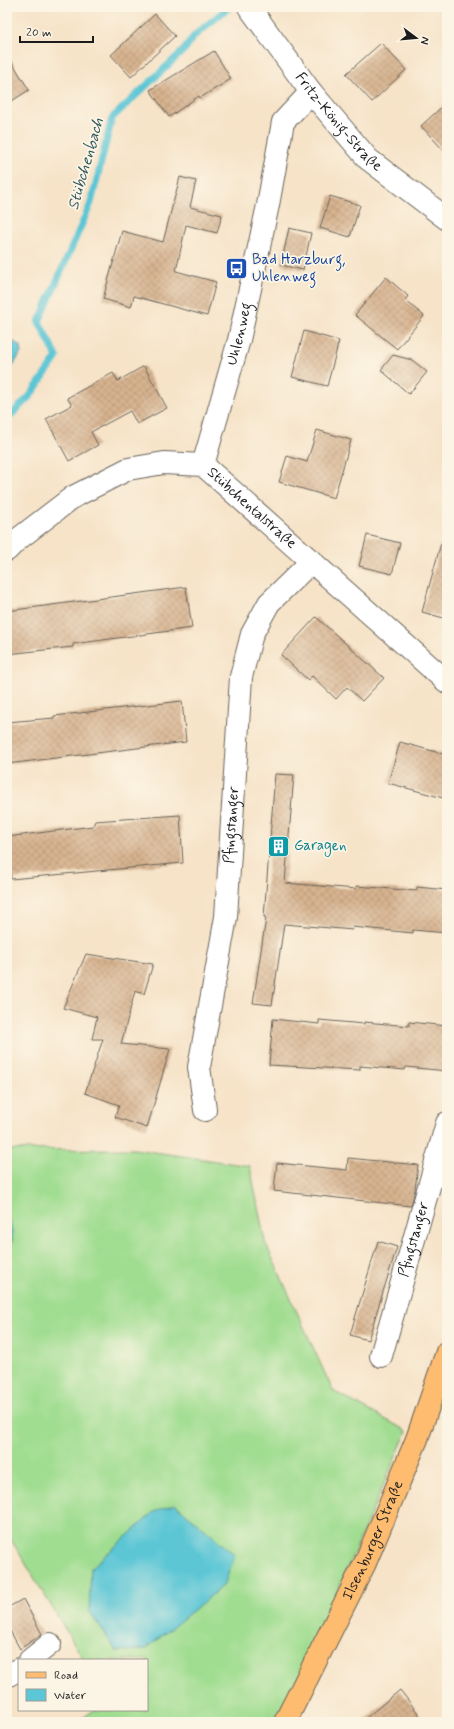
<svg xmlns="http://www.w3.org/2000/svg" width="454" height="1729" viewBox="0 0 454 1729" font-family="Mynerve,sans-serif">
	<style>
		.grass { fill: #a0dd91; stroke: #5e7c56 }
		.water { fill: #5bc6d5; stroke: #3c7178 }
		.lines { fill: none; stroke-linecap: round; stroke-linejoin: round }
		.stream { stroke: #5bc6d5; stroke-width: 7 }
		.building { fill: url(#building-cross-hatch) }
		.minor-casing { stroke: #686258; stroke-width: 24 }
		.major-casing { stroke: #686258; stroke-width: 24 }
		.minor { stroke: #fff; stroke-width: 22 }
		.major { stroke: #fdbc70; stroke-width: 22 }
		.labels { text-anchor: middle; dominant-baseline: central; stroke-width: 3.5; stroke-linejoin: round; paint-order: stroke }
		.street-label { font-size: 15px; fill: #1c1c1c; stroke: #fcf5e5 }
		.transit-label { font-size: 15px; fill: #164399; stroke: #fcf5e5; text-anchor: start }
		.culture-label { font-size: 15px; fill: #0d838f; stroke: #fcf5e5; text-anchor: start }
		.water-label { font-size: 16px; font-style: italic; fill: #32585d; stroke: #fcf5e5 }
	</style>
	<defs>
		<pattern id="building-cross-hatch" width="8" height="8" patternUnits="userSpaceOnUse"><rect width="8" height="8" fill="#d7b38f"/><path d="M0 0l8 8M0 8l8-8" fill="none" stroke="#b8997b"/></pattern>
	</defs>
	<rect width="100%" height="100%" fill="#fcf5e5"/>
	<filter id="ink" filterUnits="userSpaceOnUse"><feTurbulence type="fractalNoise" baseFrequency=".025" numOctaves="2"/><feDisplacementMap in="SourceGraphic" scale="8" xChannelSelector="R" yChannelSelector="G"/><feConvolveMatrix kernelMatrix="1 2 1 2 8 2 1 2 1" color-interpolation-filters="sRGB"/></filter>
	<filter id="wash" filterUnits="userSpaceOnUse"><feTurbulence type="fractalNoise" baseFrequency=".012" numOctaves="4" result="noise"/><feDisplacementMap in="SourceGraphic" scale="16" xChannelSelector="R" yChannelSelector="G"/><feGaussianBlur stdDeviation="0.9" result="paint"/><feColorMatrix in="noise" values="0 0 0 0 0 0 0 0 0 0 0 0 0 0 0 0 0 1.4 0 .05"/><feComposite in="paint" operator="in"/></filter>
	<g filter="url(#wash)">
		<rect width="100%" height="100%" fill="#f6e3c8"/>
		<!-- grass -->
		<path class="grass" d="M134 1149 250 1166 265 1242 333 1391 407 1431 294 1691 278 1722H77L94 1710H147V1660H84L7 1533V1150Z"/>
		<!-- water -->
		<g class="water">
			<path d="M7 337 20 346 21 353 7 375Z"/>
			<path d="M7 1217C14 1229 14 1243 7 1255Z"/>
			<path d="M175 1504 235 1555 224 1585 146 1649 117 1652 89 1611 91 1568 154 1512Z"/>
		</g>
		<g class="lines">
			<!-- stream -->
			<path class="stream" d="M7 419 30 396 57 357 39 322 91 203 112 118 185 49 194 36 229 7"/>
		</g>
		<g id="blocks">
			<!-- building -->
			<g class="building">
				<path d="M155 14 175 36 131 77 111 55Z"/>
				<path d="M381 43 406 70 372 102 346 74Z"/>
				<path d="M214 51 231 79 200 98 199 96 169 117 150 90Z"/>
				<path d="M7 54 29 90 7 104Z"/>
				<path d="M447 102V154L421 126Z"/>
				<path d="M180 177 196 181 190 207 222 215 217 233 186 225 176 271 216 282 207 316 134 296 131 307 103 299 122 231 163 242Z"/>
				<path d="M330 196 360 205 350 237 320 228Z"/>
				<path d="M289 228 311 233 303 270 281 265Z"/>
				<path d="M386 277 408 296 405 300 424 316 397 349 355 315Z"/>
				<path d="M304 331 339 341 327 386 292 377Z"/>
				<path d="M393 355 412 360 427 372 409 394 381 370Z"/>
				<path d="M144 366 167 408 137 424 130 411 91 432 98 445 69 461 46 419 72 405 67 398 113 373 118 381Z"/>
				<path d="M317 430 351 440 334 498 279 482 287 456 307 462Z"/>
				<path d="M367 535 400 543 392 574 359 566Z"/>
				<path d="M441 543 447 544V619L422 612Z"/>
				<path d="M186 587 192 628 73 644V647L7 654V611Z"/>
				<path d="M316 617 384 678 362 701 347 687 336 699 312 676 308 680 281 655Z"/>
				<path d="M182 701 186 742 7 764V722L54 718V716Z"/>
				<path d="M400 742 447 755V799L388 783Z"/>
				<path d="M275 774 294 775 285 883 356 889V886L417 891V887L447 890V933L413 930V933L352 927 353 930 284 924 272 1005 253 1003 266 918 264 917Z"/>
				<path d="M180 815 183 863 11 879 7 837 93 826 95 821Z"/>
				<path d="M86 954 153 964 144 994 135 991 121 1044 170 1049 147 1128 115 1117 119 1105 85 1093 103 1039H92L97 1017 63 1008Z"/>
				<path d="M273 1019 319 1024V1020L364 1024V1022L409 1026V1022L447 1026V1071L406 1067 405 1070 360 1066V1070L269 1065Z"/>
				<path d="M348 1158 418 1165 415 1189 411 1206 274 1191 277 1163 347 1170Z"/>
				<path d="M378 1241 397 1247 368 1340 350 1335Z"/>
				<path d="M23 1599 42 1634 20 1649 7 1625V1608Z"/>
				<path d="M400 1690 425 1722H361Z"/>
			</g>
		</g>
	</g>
	<g filter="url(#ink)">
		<use href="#blocks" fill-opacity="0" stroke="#686258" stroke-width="1"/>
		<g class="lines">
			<defs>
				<g id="minor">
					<path id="s1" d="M249 7 311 92 368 159 447 219"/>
					<path id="s2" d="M203 465 239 340 268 205 283 122 311 92"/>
					<path id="s3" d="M7 550 17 540 73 497 128 469 164 463 203 465 447 682"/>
					<path id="s4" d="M205 1110 199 1067 226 917 241 677 252 634 269 603 312 561"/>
					<path id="s5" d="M381 1356 447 1123"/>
					<path d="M30 1660 50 1644"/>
					<path d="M7 1676 19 1669"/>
				</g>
				<g id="major">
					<path id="s6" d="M285 1722 365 1563 417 1439 447 1352"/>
				</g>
			</defs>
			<!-- minor casing -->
			<use href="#minor" class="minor-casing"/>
			<!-- major casing -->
			<use href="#major" class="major-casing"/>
			<!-- minor -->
			<use href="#minor" class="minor"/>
			<!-- major -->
			<use href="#major" class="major"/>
		</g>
	</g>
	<!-- icons -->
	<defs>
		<symbol id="bus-square" viewBox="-11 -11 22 22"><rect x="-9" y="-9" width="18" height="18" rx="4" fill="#1a4fb4" stroke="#fcf5e5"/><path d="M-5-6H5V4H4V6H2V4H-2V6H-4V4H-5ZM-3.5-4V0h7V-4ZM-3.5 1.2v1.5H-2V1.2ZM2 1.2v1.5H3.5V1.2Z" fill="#fff"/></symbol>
		<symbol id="building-square" viewBox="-11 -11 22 22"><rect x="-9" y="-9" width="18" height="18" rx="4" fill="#0f9aa8" stroke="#fcf5e5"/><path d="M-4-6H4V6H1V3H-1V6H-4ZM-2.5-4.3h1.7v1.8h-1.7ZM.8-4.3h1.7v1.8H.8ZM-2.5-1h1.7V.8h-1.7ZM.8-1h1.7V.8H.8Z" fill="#fff"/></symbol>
	</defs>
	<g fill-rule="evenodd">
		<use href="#bus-square" x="224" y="256" width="25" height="25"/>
		<use href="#building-square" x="266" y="834" width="25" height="25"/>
	</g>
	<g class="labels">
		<!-- street labels -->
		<g class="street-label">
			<text stroke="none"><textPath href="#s1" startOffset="146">Fritz-König-Straße</textPath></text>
			<text stroke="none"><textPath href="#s2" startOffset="136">Uhlenweg</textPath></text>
			<text stroke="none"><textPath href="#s3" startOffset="287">Stübchentalstraße</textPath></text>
			<text stroke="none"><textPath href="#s4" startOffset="288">Pfingstanger</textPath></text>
			<text stroke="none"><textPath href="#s5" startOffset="121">Pfingstanger</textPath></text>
			<text stroke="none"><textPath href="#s6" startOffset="202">Ilsenburger Straße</textPath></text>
		</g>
		<!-- transit labels -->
		<g class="transit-label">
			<text x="252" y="260">Bad Harzburg,<tspan x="252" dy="17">Uhlenweg</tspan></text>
		</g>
		<!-- culture labels -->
		<g class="culture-label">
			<text x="294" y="846">Garagen</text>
		</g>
		<!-- water labels -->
		<g class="water-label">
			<text transform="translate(86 164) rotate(-74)">Stübchenbach</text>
		</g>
	</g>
	<!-- margin -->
	<rect width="454" height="1729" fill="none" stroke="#fcf5e5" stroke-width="24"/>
	<!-- legend -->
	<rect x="18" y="1659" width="130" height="52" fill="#fcf5e5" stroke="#a29e95"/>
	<rect x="26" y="1672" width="20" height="6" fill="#fdbc70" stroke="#a29e95"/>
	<text x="54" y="1679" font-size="12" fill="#1c1c1c">Road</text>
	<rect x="26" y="1689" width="20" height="12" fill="#5bc6d5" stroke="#a29e95"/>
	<text x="54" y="1699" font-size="12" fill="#1c1c1c">Water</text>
	<!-- north arrow -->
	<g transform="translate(416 38) rotate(106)" stroke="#fcf5e5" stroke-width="3" paint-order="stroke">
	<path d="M0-3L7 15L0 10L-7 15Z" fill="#1c1c1c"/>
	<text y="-6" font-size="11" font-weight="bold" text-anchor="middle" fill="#1c1c1c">N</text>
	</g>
	<!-- scale -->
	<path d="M20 36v6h73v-6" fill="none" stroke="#1c1c1c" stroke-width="2"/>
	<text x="26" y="36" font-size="12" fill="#1c1c1c" stroke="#fcf5e5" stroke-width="3" paint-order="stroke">20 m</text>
</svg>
